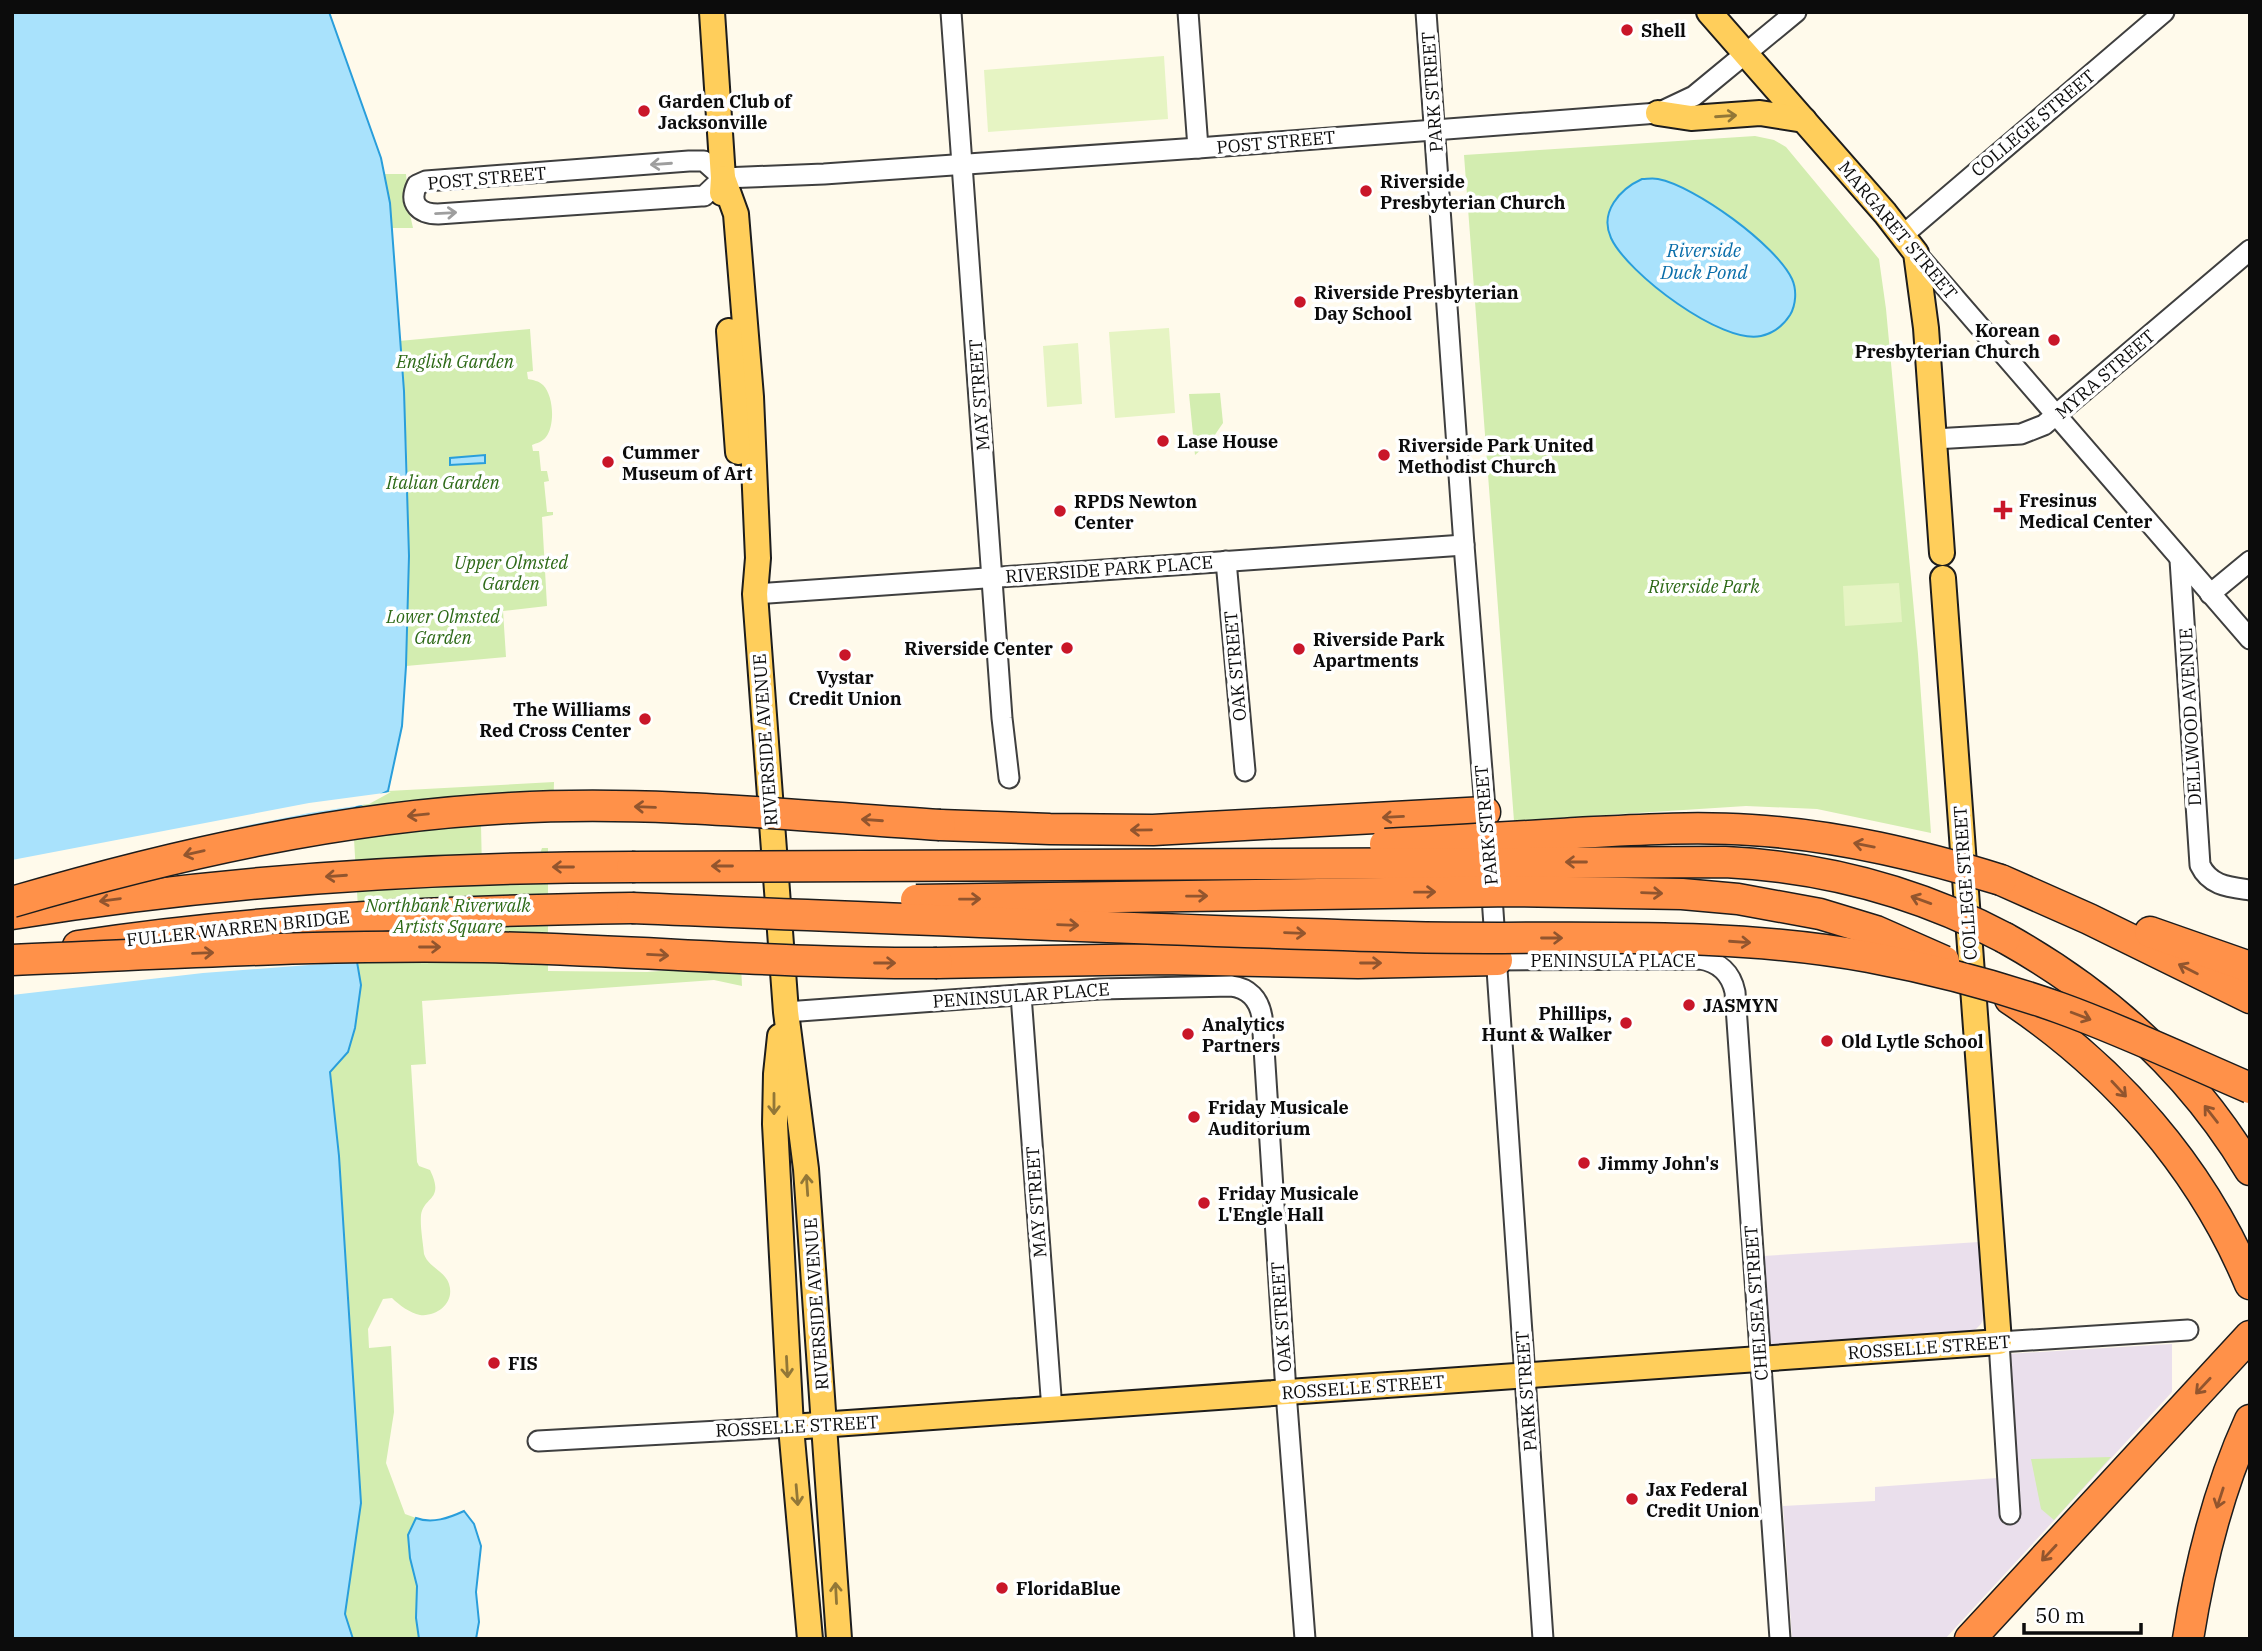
<svg xmlns="http://www.w3.org/2000/svg" width="2262" height="1651" viewBox="0 0 2262 1651" font-family="'IBM Plex Serif',serif">
	<style>
		.industrial { fill: #eadfec }
		.green { fill: #d3edb0 }
		.pitch { fill: #e6f4c3 }
		.water { fill: #a9e2fc; stroke: #299edb; stroke-width: 2 }
		.pier { fill: #fffaeb }
		.lines { fill: none; stroke-linecap: round; stroke-linejoin: round }
		.minor-casing { stroke: #3f3f3f; stroke-width: 23 }
		.major-casing { stroke: #1d1d1d; stroke-width: 28 }
		.highway-casing { stroke: #1d1d1d; stroke-width: 33 }
		.minor { stroke: #fff; stroke-width: 19 }
		.major { stroke: #ffce5b; stroke-width: 24 }
		.highway { stroke: #ff9149; stroke-width: 30 }
		.highway-bridge-casing { stroke: #1d1d1d; stroke-width: 33; stroke-linecap: butt }
		.highway-bridge { stroke: #ff9149; stroke-width: 30 }
		.oneway { stroke: #927737 }
		.oneway2 { stroke: #9e9e9e }
		.oneway3 { stroke: #92552e }
		.poi-dot { fill: #c91629; stroke: #fff; stroke-width: 2.5 }
		.labels { text-anchor: middle; dominant-baseline: central; stroke-width: 7; stroke-linejoin: round; paint-order: stroke }
		.poi-label { font-size: 18px; font-weight: bold; fill: #0c0c0c; stroke: #fff; text-anchor: start }
		.street-label { font-size: 18px; fill: #0c0c0c; stroke: #fff }
		.park-label { font-size: 18px; font-style: italic; fill: #2c6916; stroke: #fff }
		.water-label { font-size: 19px; font-style: italic; fill: #096da9; stroke: #fff }
	</style>
	<rect width="100%" height="100%" fill="#fffaeb"/>
	<!-- industrial -->
	<g class="industrial">
		<path d="M1979 1242 1986 1313 1981 1324 1975 1330 1965 1334 1771 1349 1763 1256Z"/>
		<path d="M2172 1344V1392L1945 1639H1792L1783 1506 1875 1501V1487L1997 1478 1990 1355Z"/>
	</g>
	<!-- green -->
	<g class="green">
		<path d="M1755 136 1774 140 1786 147 1879 259 1886 309 1918 654 1931 833 1817 809 1746 806 1514 821 1464 155Z"/>
		<path d="M384 174H406L409 210 413 228H392L390 203Z"/>
		<path d="M530 329 533 371 527 372 528 379C533 380 539 381 543 385 554 396 555 426 546 437 542 442 537 443 532 445L533 451H539L541 471H547L549 481 544 482 547 512H553V515L542 517 547 606 503 611 506 657 406 666 409 556 407 452 399 341Z"/>
		<path d="M1220 393 1223 423 1210 442 1195 455 1189 394Z"/>
		<path d="M554 782 553 817 481 825 482 871 540 854 542 848H548V971L647 972 741 965 742 986 714 980 422 1001 426 1064 411 1065 417 1162 419 1166 430 1170C445 1201 424 1196 421 1215 420 1227 423 1242 424 1254 428 1267 445 1271 449 1284 455 1302 438 1317 420 1315 410 1313 399 1305 392 1298L383 1299 368 1329 369 1348 391 1346 394 1412 386 1463 405 1514 416 1518 408 1535 410 1558 417 1586 416 1618 419 1639H353L345 1614 361 1503 339 1156 330 1072 348 1052 361 985 357 962 349 811 388 791Z"/>
		<path d="M2111 1457 2054 1520 2041 1509 2031 1459Z"/>
	</g>
	<!-- pitch -->
	<g class="pitch">
		<path d="M1164 56 1168 119 988 132 984 70Z"/>
		<path d="M1169 328 1175 413 1115 418 1109 332Z"/>
		<path d="M1078 343 1082 404 1047 407 1043 346Z"/>
		<path d="M1899 583 1902 622 1845 626 1843 586Z"/>
	</g>
	<!-- water -->
	<g class="water">
		<path d="M12 12H329L381 158 390 203 404 391 409 556 406 666 402 726 388 791 349 811 357 962 361 985 355 1028 348 1052 330 1072 339 1156 361 1503 345 1614 353 1639H12Z"/>
		<path d="M1642 179C1647 179 1653 178 1658 179 1695 186 1776 245 1792 279 1797 290 1796 305 1790 315 1783 326 1774 333 1761 336 1722 345 1627 273 1611 238 1599 212 1620 189 1642 179Z"/>
		<path d="M485 455V463L450 465V458Z"/>
		<path d="M487 479V487L452 489 451 481Z"/>
		<path d="M464 1511 474 1524 481 1546 476 1592 479 1622 476 1639H419L416 1618 417 1586 410 1558 408 1535 416 1518C432 1524 449 1518 464 1511Z"/>
	</g>
	<!-- pier -->
	<path class="pier" d="M391 792 369 804 309 813 234 828 362 808 285 846 354 839 361 961 203 973 12 995V860L309 803Z"/>
	<g class="lines">
		<defs>
			<g id="minor">
				<path d="M951 12 1002 718 1009 778"/>
				<path d="M1188 12 1198 148"/>
				<path d="M1426 12 1464 545 1486 821"/>
				<path d="M723 178 704 161H689L426 181 417 185C408 204 420 214 438 214L701 196H704L723 178 824 174 1198 148 1658 113 1694 96 1796 12"/>
				<path d="M1903 235 2164 12"/>
				<path d="M1916 253 2250 639"/>
				<path d="M1934 439 2021 434 2044 425 2250 250"/>
				<path d="M2180 560 2200 865C2210 886 2229 887 2250 890"/>
				<path d="M1226 561 1245 771"/>
				<path d="M755 594 1464 545"/>
				<path d="M2210 594 2250 561"/>
				<path d="M1491 882 1543 1639"/>
				<path d="M1497 960 1700 959C1719 962 1731 973 1735 992L1780 1639"/>
				<path d="M1021 995 1052 1410"/>
				<path d="M786 1012 1100 989 1231 986C1249 988 1259 999 1262 1017L1286 1392 1305 1639"/>
				<path d="M538 1441 791 1427"/>
				<path d="M2010 1514 1999 1342 2188 1330"/>
			</g>
			<g id="major">
				<path d="M712 12 723 178 722 193"/>
				<path d="M1709 12 1885 213 1916 253 1926 328 1942 553"/>
				<path d="M1658 113 1691 118 1760 113 1804 120"/>
				<path d="M723 178 736 214 751 397 758 558 755 594 786 1012 806 1169 839 1639"/>
				<path d="M729 331 738 452"/>
				<path d="M780 1036 776 1074 775 1124 791 1427 810 1639"/>
				<path d="M791 1427 1999 1342 1943 578"/>
			</g>
			<g id="highway">
				<path d="M940 825 1050 829 1153 830 1485 812"/>
				<path d="M2001 880 2089 919 2250 998"/>
				<path d="M12 914C217 881 424 867 632 867"/>
				<path d="M2150 932 2250 967"/>
				<path d="M2005 938C2107 995 2190 1070 2250 1170"/>
				<path d="M78 946C262 918 447 911 632 908"/>
				<path d="M937 963 1162 959 1358 963 1497 960"/>
				<path d="M2010 999C2115 1069 2201 1167 2250 1284"/>
				<path d="M1970 1639 2250 1336"/>
				<path d="M2188 1639C2200 1563 2218 1490 2250 1420"/>
			</g>
		</defs>
		<!-- minor casing -->
		<use href="#minor" class="minor-casing"/>
		<!-- major casing -->
		<use href="#major" class="major-casing"/>
		<!-- highway casing -->
		<use href="#highway" class="highway-casing"/>
		<!-- minor -->
		<use href="#minor" class="minor"/>
		<!-- major -->
		<use href="#major" class="major"/>
		<!-- highway -->
		<use href="#highway" class="highway"/>
		<defs>
			<g id="highway-bridge">
				<path d="M1385 844C1449 841 1512 837 1576 833 1634 830 1693 826 1751 830 1837 835 1920 855 2001 880"/>
				<path d="M632 867 1725 862C1825 867 1918 892 2005 938"/>
				<path d="M916 900 1514 891 1682 894 1738 899 1820 914 1876 931 1944 961"/>
				<path d="M12 902C176 854 340 817 511 808 654 800 798 816 940 825"/>
				<path d="M632 908C891 918 1149 930 1407 937 1561 941 1717 929 1869 957 1933 969 1998 986 2060 1008 2124 1031 2187 1061 2250 1088"/>
				<path d="M12 960C169 954 326 944 483 947 634 950 785 964 937 963"/>
			</g>
		</defs>
		<!-- highway-bridge casing -->
		<use href="#highway-bridge" class="highway-bridge-casing"/>
		<!-- highway-bridge -->
		<use href="#highway-bridge" class="highway-bridge"/>
	</g>
	<!-- one-way arrows -->
	<defs><path id="oneway-shaft" d="M-6 0H5M1.5-3L5.5 0L1.5 3" fill="none" stroke-width="1.6" stroke-linecap="round" stroke-linejoin="round" transform="scale(1.75)"/></defs>
	<g class="oneway">
		<use href="#oneway-shaft" transform="translate(1726 116) rotate(-4)"/>
		<use href="#oneway-shaft" transform="translate(774 1104) rotate(90)"/>
		<use href="#oneway-shaft" transform="translate(807 1185) rotate(-94)"/>
		<use href="#oneway-shaft" transform="translate(787 1367) rotate(87)"/>
		<use href="#oneway-shaft" transform="translate(797 1495) rotate(85)"/>
		<use href="#oneway-shaft" transform="translate(836 1593) rotate(-93)"/>
	</g>
	<g class="oneway2">
		<use href="#oneway-shaft" transform="translate(661 164) rotate(176)"/>
		<use href="#oneway-shaft" transform="translate(446 213) rotate(-3)"/>
	</g>
	<g class="oneway3">
		<use href="#oneway-shaft" transform="translate(645 807) rotate(-178)"/>
		<use href="#oneway-shaft" transform="translate(418 815) rotate(174)"/>
		<use href="#oneway-shaft" transform="translate(1393 817) rotate(177)"/>
		<use href="#oneway-shaft" transform="translate(872 820) rotate(-176)"/>
		<use href="#oneway-shaft" transform="translate(1141 830) rotate(179)"/>
		<use href="#oneway-shaft" transform="translate(1864 845) rotate(-169)"/>
		<use href="#oneway-shaft" transform="translate(194 853) rotate(167)"/>
		<use href="#oneway-shaft" transform="translate(1576 862) rotate(180)"/>
		<use href="#oneway-shaft" transform="translate(722 866) rotate(180)"/>
		<use href="#oneway-shaft" transform="translate(563 867) rotate(180)"/>
		<use href="#oneway-shaft" transform="translate(336 876) rotate(176)"/>
		<use href="#oneway-shaft" transform="translate(1425 892) rotate(-1)"/>
		<use href="#oneway-shaft" transform="translate(1652 893) rotate(2)"/>
		<use href="#oneway-shaft" transform="translate(1197 896) rotate(-1)"/>
		<use href="#oneway-shaft" transform="translate(970 899) rotate(-1)"/>
		<use href="#oneway-shaft" transform="translate(110 900) rotate(172)"/>
		<use href="#oneway-shaft" transform="translate(1921 900) rotate(-160)"/>
		<use href="#oneway-shaft" transform="translate(1068 925) rotate(2)"/>
		<use href="#oneway-shaft" transform="translate(1295 933) rotate(2)"/>
		<use href="#oneway-shaft" transform="translate(1552 938)"/>
		<use href="#oneway-shaft" transform="translate(1740 942) rotate(4)"/>
		<use href="#oneway-shaft" transform="translate(430 947)"/>
		<use href="#oneway-shaft" transform="translate(203 953) rotate(-2)"/>
		<use href="#oneway-shaft" transform="translate(658 955) rotate(3)"/>
		<use href="#oneway-shaft" transform="translate(885 963)"/>
		<use href="#oneway-shaft" transform="translate(1371 963)"/>
		<use href="#oneway-shaft" transform="translate(2188 969) rotate(-153)"/>
		<use href="#oneway-shaft" transform="translate(2081 1016) rotate(21)"/>
		<use href="#oneway-shaft" transform="translate(2119 1089) rotate(47)"/>
		<use href="#oneway-shaft" transform="translate(2211 1114) rotate(-128)"/>
		<use href="#oneway-shaft" transform="translate(2203 1386) rotate(133)"/>
		<use href="#oneway-shaft" transform="translate(2220 1498) rotate(108)"/>
		<use href="#oneway-shaft" transform="translate(2049 1553) rotate(133)"/>
	</g>
	<!-- markers -->
	<g class="poi-dot">
		<circle cx="1627" cy="30" r="7"/>
		<circle cx="644" cy="111" r="7"/>
		<circle cx="1366" cy="191" r="7"/>
		<circle cx="1300" cy="302" r="7"/>
		<circle cx="2054" cy="340" r="7"/>
		<circle cx="1163" cy="441" r="7"/>
		<circle cx="1384" cy="455" r="7"/>
		<circle cx="608" cy="462" r="7"/>
		<path d="M1999.5 499.5h7v7h7v7h-7v7h-7v-7h-7v-7h7z"/>
		<circle cx="1060" cy="511" r="7"/>
		<circle cx="1067" cy="648" r="7"/>
		<circle cx="1299" cy="649" r="7"/>
		<circle cx="845" cy="655" r="7"/>
		<circle cx="645" cy="719" r="7"/>
		<circle cx="1689" cy="1005" r="7"/>
		<circle cx="1626" cy="1023" r="7"/>
		<circle cx="1188" cy="1034" r="7"/>
		<circle cx="1827" cy="1041" r="7"/>
		<circle cx="1194" cy="1117" r="7"/>
		<circle cx="1584" cy="1163" r="7"/>
		<circle cx="1204" cy="1203" r="7"/>
		<circle cx="494" cy="1363" r="7"/>
		<circle cx="1632" cy="1499" r="7"/>
		<circle cx="1002" cy="1588" r="7"/>
	</g>
	<g class="labels">
		<!-- poi labels -->
		<g class="poi-label">
			<text x="1641" y="30">Shell</text>
			<text x="658" y="101">Garden Club of<tspan x="658" dy="21">Jacksonville</tspan></text>
			<text x="1380" y="181">Riverside<tspan x="1380" dy="21">Presbyterian Church</tspan></text>
			<text x="1314" y="292">Riverside Presbyterian<tspan x="1314" dy="21">Day School</tspan></text>
			<text x="2040" y="330" text-anchor="end">Korean<tspan x="2040" dy="21">Presbyterian Church</tspan></text>
			<text x="1177" y="441">Lase House</text>
			<text x="1398" y="445">Riverside Park United<tspan x="1398" dy="21">Methodist Church</tspan></text>
			<text x="622" y="452">Cummer<tspan x="622" dy="21">Museum of Art</tspan></text>
			<text x="2019" y="500">Fresinus<tspan x="2019" dy="21">Medical Center</tspan></text>
			<text x="1074" y="501">RPDS Newton<tspan x="1074" dy="21">Center</tspan></text>
			<text x="1313" y="639">Riverside Park<tspan x="1313" dy="21">Apartments</tspan></text>
			<text x="1053" y="648" text-anchor="end">Riverside Center</text>
			<text x="845" y="677" text-anchor="middle">Vystar<tspan x="845" dy="21">Credit Union</tspan></text>
			<text x="631" y="709" text-anchor="end">The Williams<tspan x="631" dy="21">Red Cross Center</tspan></text>
			<text x="1703" y="1005">JASMYN</text>
			<text x="1612" y="1013" text-anchor="end">Phillips,<tspan x="1612" dy="21">Hunt &amp; Walker</tspan></text>
			<text x="1202" y="1024">Analytics<tspan x="1202" dy="21">Partners</tspan></text>
			<text x="1841" y="1041">Old Lytle School</text>
			<text x="1208" y="1107">Friday Musicale<tspan x="1208" dy="21">Auditorium</tspan></text>
			<text x="1598" y="1163">Jimmy John's</text>
			<text x="1218" y="1193">Friday Musicale<tspan x="1218" dy="21">L'Engle Hall</tspan></text>
			<text x="508" y="1363">FIS</text>
			<text x="1646" y="1489">Jax Federal<tspan x="1646" dy="21">Credit Union</tspan></text>
			<text x="1016" y="1588">FloridaBlue</text>
		</g>
		<!-- street labels -->
		<g class="street-label">
			<text transform="translate(1432 92) rotate(-94)">PARK STREET</text>
			<text transform="translate(2033 123) rotate(-40)">COLLEGE STREET</text>
			<text transform="translate(1276 142) rotate(-5)">POST STREET</text>
			<text transform="translate(487 178) rotate(-5)">POST STREET</text>
			<text transform="translate(1898 230) rotate(50)">MARGARET STREET</text>
			<text transform="translate(2105 374) rotate(-41)">MYRA STREET</text>
			<text transform="translate(979 395) rotate(-94)">MAY STREET</text>
			<text transform="translate(1109 569) rotate(-4)">RIVERSIDE PARK PLACE</text>
			<text transform="translate(1235 666) rotate(-95)">OAK STREET</text>
			<text transform="translate(2190 717) rotate(-93)">DELLWOOD AVENUE</text>
			<text transform="translate(765 740) rotate(-94)">RIVERSIDE AVENUE</text>
			<text transform="translate(1486 825) rotate(-95)">PARK STREET</text>
			<text transform="translate(1965 883) rotate(-94)">COLLEGE STREET</text>
			<text transform="translate(238 928) rotate(-6)">FULLER WARREN BRIDGE</text>
			<text x="1613" y="960">PENINSULA PLACE</text>
			<text transform="translate(1021 995) rotate(-4)">PENINSULAR PLACE</text>
			<text transform="translate(1036 1202) rotate(-94)">MAY STREET</text>
			<text transform="translate(1756 1303) rotate(-94)">CHELSEA STREET</text>
			<text transform="translate(816 1304) rotate(-94)">RIVERSIDE AVENUE</text>
			<text transform="translate(1281 1317) rotate(-94)">OAK STREET</text>
			<text transform="translate(1929 1347) rotate(-4)">ROSSELLE STREET</text>
			<text transform="translate(1363 1387) rotate(-4)">ROSSELLE STREET</text>
			<text transform="translate(1526 1391) rotate(-94)">PARK STREET</text>
			<text transform="translate(797 1426) rotate(-3)">ROSSELLE STREET</text>
		</g>
		<!-- park labels -->
		<g class="park-label">
			<text x="455" y="361">English Garden</text>
			<text x="443" y="482">Italian Garden</text>
			<text x="511" y="562">Upper Olmsted<tspan x="511" dy="21">Garden</tspan></text>
			<text x="1704" y="586">Riverside Park</text>
			<text x="443" y="616">Lower Olmsted<tspan x="443" dy="21">Garden</tspan></text>
			<text x="448" y="905">Northbank Riverwalk<tspan x="448" dy="21">Artists Square</tspan></text>
		</g>
		<!-- water labels -->
		<g class="water-label">
			<text x="1704" y="250">Riverside<tspan x="1704" dy="22">Duck Pond</tspan></text>
		</g>
	</g>
	<!-- border -->
	<rect width="2262" height="1651" fill="none" stroke="#0c0c0c" stroke-width="28"/>
	<!-- scale -->
	<path d="M2024 1623v10h117v-10" fill="none" stroke="#0c0c0c" stroke-width="3.5"/>
	<text x="2035" y="1623" font-size="21" fill="#0c0c0c" stroke="#ffffff" stroke-width="5" paint-order="stroke">50 m</text>
</svg>
